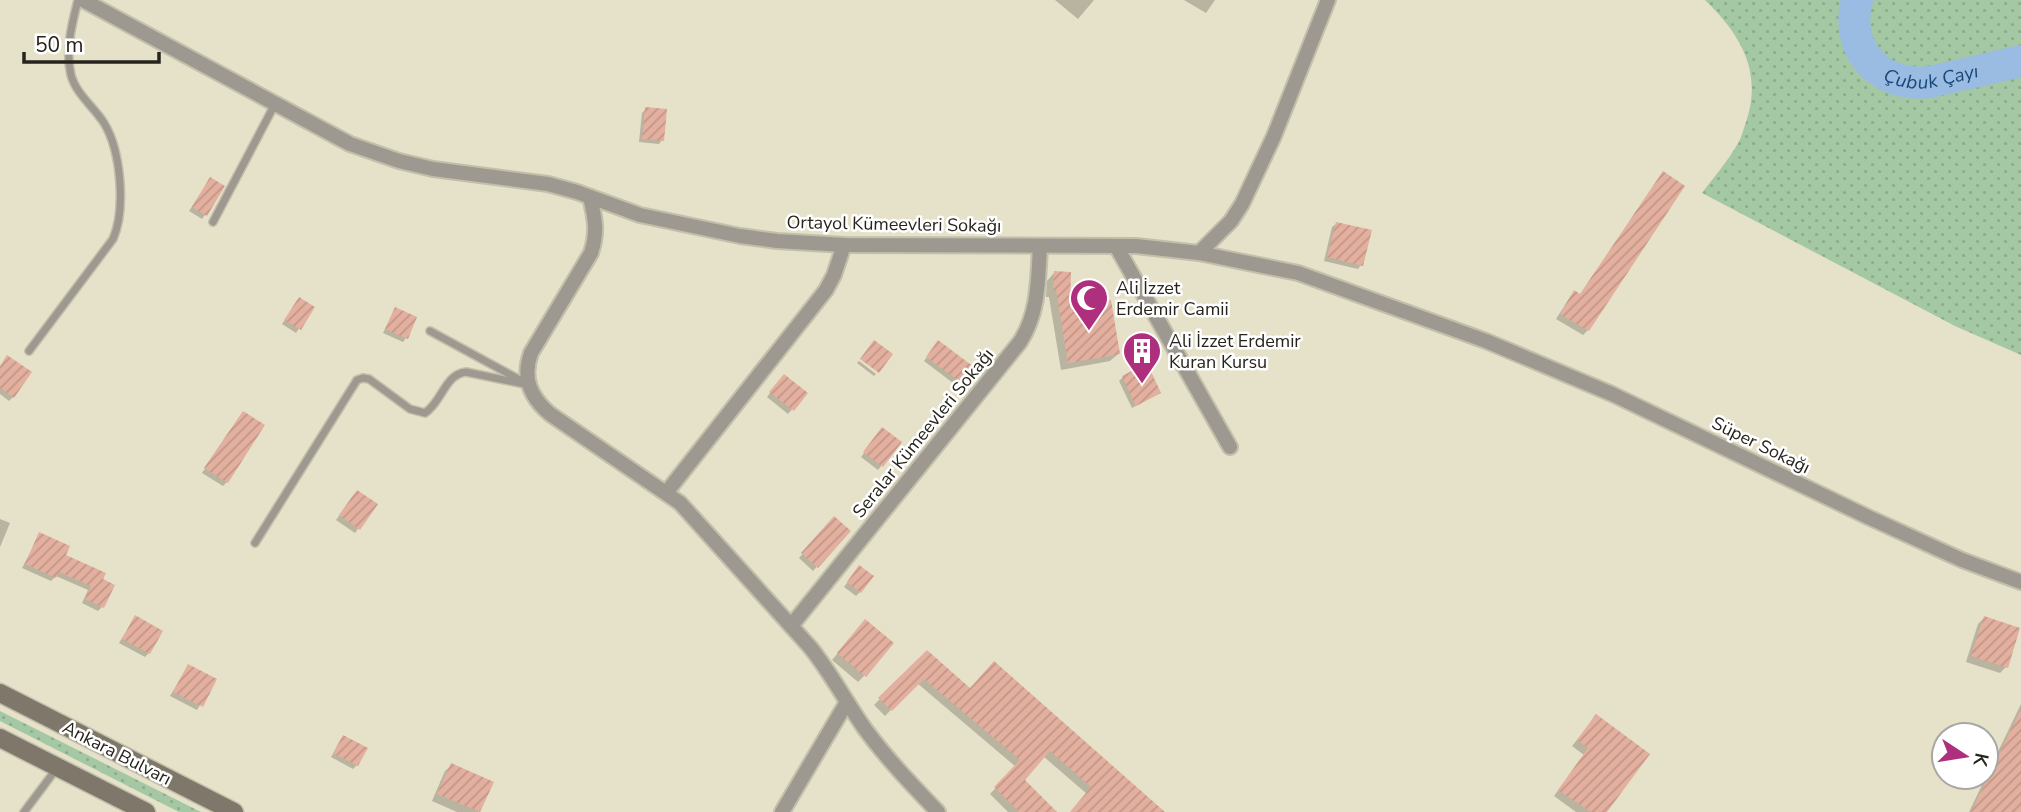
<svg xmlns="http://www.w3.org/2000/svg" width="2021" height="812" viewBox="0 0 2021 812" font-family="'Nunito Sans',sans-serif">
	<style>
		.grass { fill: url(#grass-dots) }
		.shadow { fill: #0003 }
		.lines { fill: none; stroke-linecap: round; stroke-linejoin: round }
		.river { stroke: #9abce2; stroke-width: 32 }
		.building { fill: url(#building-hatch) }
		.service-casing { stroke: #c3bfaa; stroke-width: 10 }
		.minor-casing { stroke: #c3bfaa; stroke-width: 18 }
		.secondary-casing { stroke: #c3bfaa; stroke-width: 21 }
		.service { stroke: #9e9990; stroke-width: 7 }
		.minor { stroke: #9e9990; stroke-width: 14 }
		.secondary { stroke: #7e776a; stroke-width: 18 }
		.labels { text-anchor: middle; dominant-baseline: central; stroke-width: 5; stroke-linejoin: round; paint-order: stroke }
		.street-label { font-size: 18px; fill: #26241c; stroke: #fff }
		.poi-label { font-size: 18px; fill: #26241c; stroke: #fff; text-anchor: start }
		.water-label { font-size: 19px; font-style: italic; fill: #184878; stroke: #fff }
	</style>
	<defs>
		<pattern id="grass-dots" width="8" height="8" patternUnits="userSpaceOnUse" patternTransform="scale(1.75)"><rect width="8" height="8" fill="#a3c8a3"/><path d="M2 2h.1M6 6h.1" fill="none" stroke="#8cac8c" stroke-width="1.8" stroke-linecap="round"/></pattern>
		<pattern id="building-hatch" width="6" height="6" patternUnits="userSpaceOnUse" patternTransform="scale(1.75)"><rect width="6" height="6" fill="#e3af9e"/><path d="M-1 1l2-2M0 6l6-6M5 7l2-2" fill="none" stroke="#c39688"/></pattern>
	</defs>
	<rect width="100%" height="100%" fill="#e6e1c9"/>
	<!-- grass -->
	<g class="grass">
		<path d="M1705 0H2021V355L1955 326 1702 193C1714 177 1727 162 1737 145 1741 139 1743 131 1745 125 1764 73 1741 35 1705 0Z"/>
		<path d="M0 711 201 812H179L0 721Z"/>
	</g>
	<!-- shadow -->
	<g class="shadow">
		<path d="M1055 0H1094L1078 19Z"/>
		<path d="M1184 0H1215L1206 13Z"/>
		<path d="M646 109 662 140 659 144 639 142 642 113Z"/>
		<path d="M1663 173 1588 330 1583 335 1556 319 1570 297 1575 292 1580 295Z"/>
		<path d="M210 179 205 215 202 219 189 211Z"/>
		<path d="M1336 224 1361 265 1358 269 1324 261 1332 227Z"/>
		<path d="M1054 273 1068 309 1118 354 1110 361 1061 370 1049 297H1046L1047 281Z"/>
		<path d="M299 299 313 307 296 333 282 324Z"/>
		<path d="M395 309 406 338 403 342 383 333Z"/>
		<path d="M935 346 972 367 957 386 924 361Z"/>
		<path d="M859 361 876 374 874 376 857 363Z"/>
		<path d="M0 367 13 397 9 401 0 394Z"/>
		<path d="M1123 377 1159 393 1132 408 1119 381Z"/>
		<path d="M780 380 806 393 788 414 767 397Z"/>
		<path d="M240 417 227 482 223 486 202 473Z"/>
		<path d="M879 433 900 442 878 470 861 457Z"/>
		<path d="M353 496 375 505 355 533 336 520Z"/>
		<path d="M834 518 849 531 813 571 799 558Z"/>
		<path d="M0 519 10 523 0 547Z"/>
		<path d="M40 534 64 556 100 580 102 607 98 611 82 603 88 590 56 576 51 581 22 568Z"/>
		<path d="M856 571 860 592 856 596 844 587Z"/>
		<path d="M135 617 149 653 145 657 119 643Z"/>
		<path d="M1984 618 2006 667 2000 673 1966 662 1978 624Z"/>
		<path d="M859 628 864 676 858 682 832 660Z"/>
		<path d="M927 652 970 690 1162 812H1071L1087 794 1043 756 1022 780 1055 812H1008L990 794 1016 767 917 683 885 716 874 705Z"/>
		<path d="M188 666 215 680 197 710 170 696Z"/>
		<path d="M2021 704V812H1969Z"/>
		<path d="M1596 716 1606 812H1576L1554 796 1584 755 1572 746Z"/>
		<path d="M343 737 357 765 353 769 331 757Z"/>
		<path d="M452 765 491 783 478 812H457L432 801 445 771Z"/>
	</g>
	<g class="lines">
		<!-- river -->
		<path class="river" id="s1" d="M1857 0C1844 50 1880 88 1930 82L2021 61"/>
	</g>
	<!-- building -->
	<g class="building">
		<path d="M645 107 667 109 664 141 642 139Z"/>
		<path d="M1663 171 1685 186 1589 331 1560 314 1574 290 1580 294Z"/>
		<path d="M210 177 225 186 207 216 192 207Z"/>
		<path d="M1336 222 1372 230 1363 266 1327 257Z"/>
		<path d="M1054 271 1071 272 1070 307 1111 300 1120 354 1068 363 1056 290H1053Z"/>
		<path d="M299 297 315 307 301 330 284 320Z"/>
		<path d="M395 307 417 317 408 339 385 329Z"/>
		<path d="M874 340 893 354 879 373 860 359Z"/>
		<path d="M938 340 974 367 962 383 926 357Z"/>
		<path d="M7 355 32 372 14 398 0 388V366Z"/>
		<path d="M1147 363 1161 393 1136 406 1122 376Z"/>
		<path d="M784 374 808 393 794 411 769 392Z"/>
		<path d="M243 411 265 425 228 483 204 468Z"/>
		<path d="M882 427 902 442 883 467 863 452Z"/>
		<path d="M357 490 378 504 360 530 339 515Z"/>
		<path d="M834 516 851 531 818 568 801 553Z"/>
		<path d="M39 532 70 546 66 555 106 573 103 579 115 585 104 608 85 599 91 586 59 572 56 578 25 564Z"/>
		<path d="M859 565 874 576 861 593 847 582Z"/>
		<path d="M135 615 163 631 150 654 122 639Z"/>
		<path d="M1984 616 2020 628 2008 668 1971 656Z"/>
		<path d="M865 619 894 643 866 677 837 653Z"/>
		<path d="M927 650 970 688 994 661 1165 812H1070L1091 787 1050 751 1025 780 1057 812H1019L994 787 1020 760 924 679 892 711 878 698Z"/>
		<path d="M188 664 217 679 203 707 173 692Z"/>
		<path d="M2021 709V812H1971Z"/>
		<path d="M1596 714 1650 754 1607 812H1591L1558 790 1588 748 1577 740Z"/>
		<path d="M343 735 368 748 358 766 333 753Z"/>
		<path d="M451 763 494 782 480 812 437 794Z"/>
	</g>
	<g class="lines">
		<defs>
			<g id="service">
				<path d="M213 222 275 104"/>
				<path d="M430 331 522 381"/>
				<path d="M29 351 113 239C126 209 121 151 104 123 94 107 76 94 71 75 65 50 72 24 78 0"/>
				<path d="M255 543 357 380 363 378 369 379 410 409 425 413C442 402 445 374 466 372L529 385"/>
				<path d="M24 812 57 768"/>
			</g>
			<g id="minor">
				<path d="M83 0 350 144 399 161 433 169 548 184 577 192 640 215 740 236 777 241 844 245 1136 246 1199 253 1298 273 1486 341 1612 394 1868 517 1962 560 2021 582"/>
				<path d="M590 197C595 218 598 232 591 253L531 353C522 378 530 397 550 414L680 503 810 647C831 673 846 702 865 729 887 759 913 786 938 812"/>
				<path d="M1116 246 1230 447"/>
				<path d="M1199 253 1231 221 1242 204 1274 136 1328 0"/>
				<path d="M666 493 826 290 834 275 844 245"/>
				<path d="M791 626 1020 342C1039 312 1038 280 1040 246"/>
				<path d="M782 812 847 702"/>
			</g>
			<g id="secondary">
				<path d="M0 693 234 812"/>
				<path d="M0 738 146 812"/>
			</g>
		</defs>
		<!-- service casing -->
		<use href="#service" class="service-casing"/>
		<!-- minor casing -->
		<use href="#minor" class="minor-casing"/>
		<!-- secondary casing -->
		<use href="#secondary" class="secondary-casing"/>
		<!-- service -->
		<use href="#service" class="service"/>
		<!-- minor -->
		<use href="#minor" class="minor"/>
		<!-- secondary -->
		<use href="#secondary" class="secondary"/>
	</g>
	<!-- icons -->
	<defs>
		<symbol id="mosque-pin" viewBox="-11 -11 22 30"><path d="M0 17L-7.5 6A9.5 9.5 0 1 1 7.5 6Z" fill="#ae2f7d" stroke="#fff"/><path d="M3.5-4.9A6 6 0 1 0 3.5 4.9A5 5 0 1 1 3.5-4.9Z" fill="#fff"/></symbol>
		<symbol id="building-pin" viewBox="-11 -11 22 30"><path d="M0 17L-7.5 6A9.5 9.5 0 1 1 7.5 6Z" fill="#ae2f7d" stroke="#fff"/><path d="M-4-6H4V6H1V3H-1V6H-4ZM-2.5-4.3h1.7v1.8h-1.7ZM.8-4.3h1.7v1.8H.8ZM-2.5-1h1.7V.8h-1.7ZM.8-1h1.7V.8H.8Z" fill="#fff"/></symbol>
	</defs>
	<g fill-rule="evenodd">
		<use href="#mosque-pin" x="1067" y="276" width="44" height="60"/>
		<use href="#building-pin" x="1120" y="329" width="44" height="60"/>
	</g>
	<g class="labels">
		<!-- street labels -->
		<g class="street-label">
			<text transform="translate(894 224) rotate(1)">Ortayol Kümeevleri Sokağı</text>
			<text transform="translate(923 433) rotate(-51)">Seralar Kümeevleri Sokağı</text>
			<text transform="translate(1761 445) rotate(26)">Süper Sokağı</text>
			<text transform="translate(117 753) rotate(27)">Ankara Bulvarı</text>
		</g>
		<!-- poi labels -->
		<g class="poi-label">
			<text x="1116" y="288">Ali İzzet<tspan x="1116" dy="21">Erdemir Camii</tspan></text>
			<text x="1169" y="341">Ali İzzet Erdemir<tspan x="1169" dy="21">Kuran Kursu</tspan></text>
		</g>
		<!-- water labels -->
		<g class="water-label">
			<text stroke="none"><textPath href="#s1" startOffset="133">Çubuk Çayı</textPath></text>
		</g>
	</g>
	<!-- north arrow -->
	<g transform="translate(1965 756) rotate(102)"><circle r="33" fill="#ffffff" stroke="#a8a7a4" stroke-width="2"/>
	<path d="M0-5L12 26L0 18L-12 26Z" fill="#ae2f7d"/>
	<text y="-10" font-size="19" font-weight="bold" text-anchor="middle" fill="#26241c">K</text>
	</g>
	<!-- scale -->
	<path d="M24 52v10h135v-10" fill="none" stroke="#26241c" stroke-width="3.5"/>
	<text x="35" y="52" font-size="21" fill="#26241c" stroke="#ffffff" stroke-width="5" paint-order="stroke">50 m</text>
</svg>
